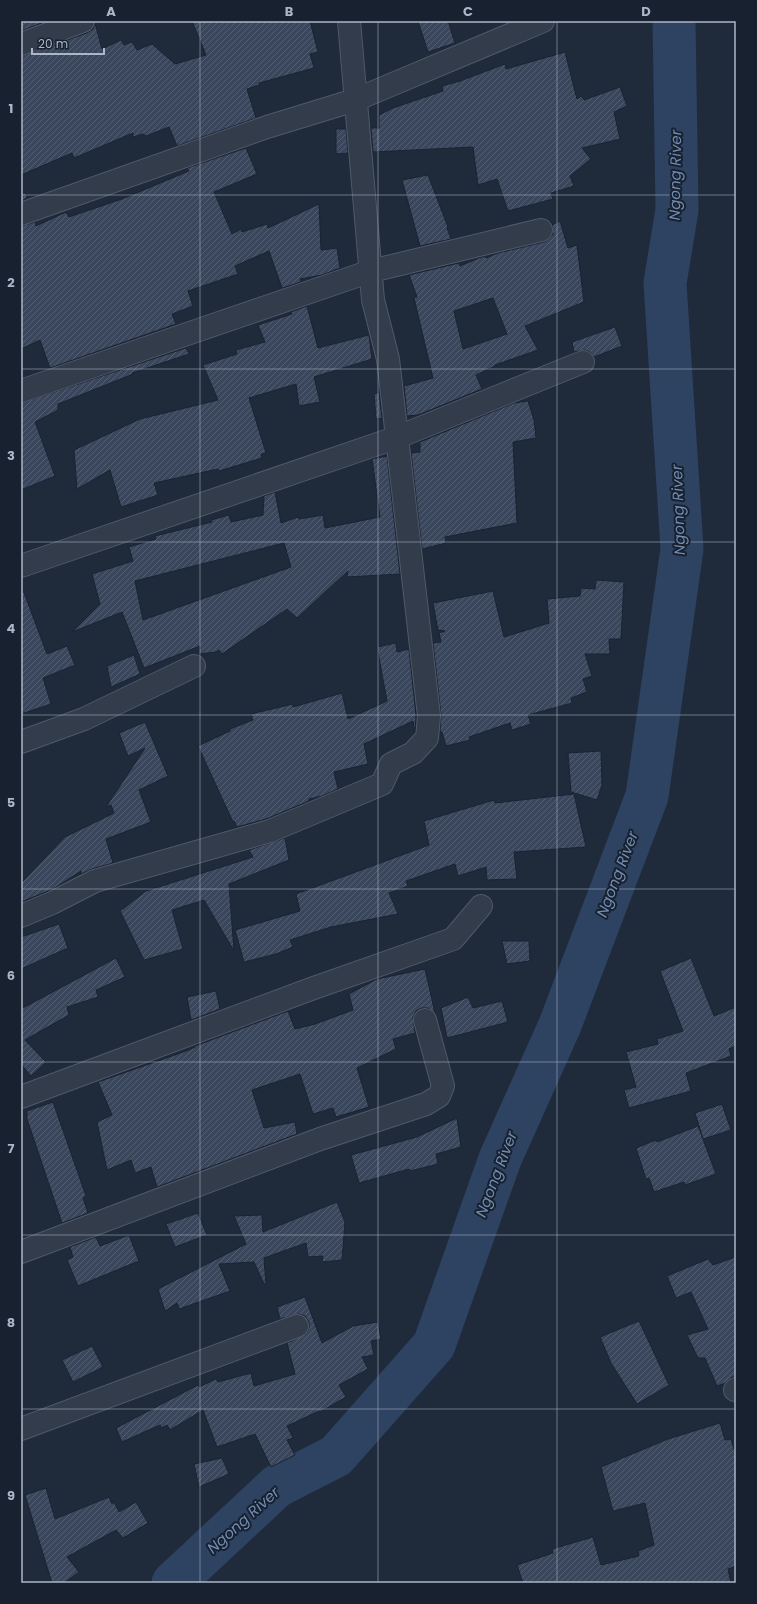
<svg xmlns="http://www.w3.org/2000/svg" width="757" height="1604" viewBox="0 0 757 1604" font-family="Poppins,sans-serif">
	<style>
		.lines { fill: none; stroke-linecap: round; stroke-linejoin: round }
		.river { stroke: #2e4262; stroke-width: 43 }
		.building { fill: url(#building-hatch); stroke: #1a2332; fill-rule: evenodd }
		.street-casing { stroke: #505969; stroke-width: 24 }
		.street { stroke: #323c4b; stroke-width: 22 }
		.grid { fill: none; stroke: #adb6c8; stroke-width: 1; stroke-opacity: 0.55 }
		.labels { text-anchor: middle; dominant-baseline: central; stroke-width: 4; stroke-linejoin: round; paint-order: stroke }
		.water-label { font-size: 15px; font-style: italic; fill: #728cb3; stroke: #18212f }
		.neatline { fill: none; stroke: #adb6c8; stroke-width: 1.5 }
		.grid-label { font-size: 13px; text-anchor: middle; font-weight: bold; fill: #adb6c8 }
	</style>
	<defs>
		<pattern id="building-hatch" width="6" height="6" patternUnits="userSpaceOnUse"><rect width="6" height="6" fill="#3a465b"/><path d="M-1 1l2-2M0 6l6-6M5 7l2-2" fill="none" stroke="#545e71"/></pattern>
	</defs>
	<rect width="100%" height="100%" fill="#1f2a3b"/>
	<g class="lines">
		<!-- river -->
		<path class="river" d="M173 1583 277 1486 336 1456 434 1345 500 1159 560 1025 647 796 682 549 665 283 677 210 674 21"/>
	</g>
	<!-- building -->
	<g class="building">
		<path d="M21 21H47L21 31Z"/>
		<path d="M192 21H310L318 52 310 54 314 68 259 83V85L247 89 256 118 177 146 169 127 146 136 143 134 133 137V133L74 158 72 153 21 175V56L87 33 93 29 95 23 102 49 121 40 124 45 132 42 137 50 152 44 175 64 206 55Z"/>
		<path d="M418 21H448L455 43 428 52Z"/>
		<path d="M565 52 577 99 582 96 584 100 620 87 627 106 614 112 620 139 582 148 591 159 570 176 574 186 551 193 553 199 508 211 497 179 478 185 473 147 373 152 371 128H379V115L393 108 443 91 442 86 460 81 505 64 506 69Z"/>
		<path d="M336 129H346L348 153 336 154Z"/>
		<path d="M246 148 257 174 214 192 232 234 241 229 242 232 267 224 268 228 319 204 321 250 337 248 340 268 322 275 300 279 301 282 282 288 269 251 235 266 238 274 188 291 193 306 172 314 176 324 50 368 40 340 21 349V226L35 222 36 226 66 212 69 217 122 199 189 171 187 168Z"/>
		<path d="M428 175 448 227 447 228 451 239 420 246 402 180Z"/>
		<path d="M21 193H26L27 198 21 201Z"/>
		<path d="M560 221 568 248 577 245 584 302 525 326 538 350 495 365V366L476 375 482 389 418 415 407 416 404 386 433 378 414 298 417 297 409 275 459 263 460 266 479 258 485 256 486 258 498 253 544 242 549 239 553 234 552 225ZM493 298 507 334 463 349 454 311Z"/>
		<path d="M307 306 318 348 369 335 372 359 314 377 320 402 299 406 296 384 249 398 266 453 261 454 262 458 219 471 218 469 154 483 158 495 121 507 110 470 77 489 74 450 140 419 218 400 203 365 237 354 236 350 265 342 258 325 292 314 291 312Z"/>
		<path d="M615 327 622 346 594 357 590 352 585 350 574 352 572 342Z"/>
		<path d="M186 348 189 354 132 373 133 374 58 404V410L35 422 55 476 21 490V403Z"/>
		<path d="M379 392 382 418 376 419 374 394Z"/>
		<path d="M528 401 534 420 536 438 513 442 517 523 445 537 446 543 422 549 411 453 420 452V442L514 403Z"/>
		<path d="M387 456 400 574 347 577 348 571 297 618 287 609 222 654 219 650 216 652 199 654 200 646 144 668 122 612 72 632 100 604 92 574 133 561 129 547 156 539 155 536 212 522 211 520 229 515 231 522 263 515 264 496 275 492 281 523 298 517 299 519 323 515 325 528 380 517 372 459ZM284 543 291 567 143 620 135 581Z"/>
		<path d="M596 580 624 582 621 639H609L610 654H585L592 676 583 679 587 692 571 698 572 703 528 715 531 724 512 730 510 723 469 737 470 740 446 746 442 732H440L441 715 433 643 441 642 439 633 445 631 438 630 433 603 493 591 504 637 549 623 547 599 580 596 581 588 595 589Z"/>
		<path d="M21 590H23L47 654 67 646 75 665 43 678 51 704 21 714Z"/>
		<path d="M396 643 397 652 409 649 416 716 415 733 413 721 364 744 368 764 334 772 338 789 322 796 309 799V801L266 819 237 827 234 821 233 822 198 746 230 731V729L253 720 251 714 293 704V707L342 693 348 719 387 701 377 647Z"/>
		<path d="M134 655 140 674 111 687 107 666Z"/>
		<path d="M145 722 168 776 139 790 151 822 106 839 113 863 92 869 81 874V871L53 889 21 902V883L65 837 114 813 111 805 106 807 145 748 128 756 119 733Z"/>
		<path d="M601 751 602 785 597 800 571 792 568 753Z"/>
		<path d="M574 794 586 847 514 852 517 879 487 880 486 867 458 876 455 864 406 881 408 886 389 893 398 914 331 927 290 940 293 947 276 954 244 962 235 930 300 911 296 894 429 845 424 821 494 800 495 803Z"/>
		<path d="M285 838 289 860 229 884 234 951 204 900 172 910 183 949 144 960 120 911 146 891 253 857 249 850Z"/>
		<path d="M59 924 68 948 21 969V937Z"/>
		<path d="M502 941H529L530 961 507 964Z"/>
		<path d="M116 958 125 977 96 990 98 997 67 1007 69 1015 25 1040 46 1062 31 1076 21 1064V1009Z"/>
		<path d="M691 958 714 1016 736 1007V1046L729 1049 731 1056 686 1073 691 1091 629 1108 624 1090 636 1087 626 1052 658 1044 657 1039 683 1031 660 971Z"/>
		<path d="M425 969 435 1013 428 1008H421L416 1011 413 1017 415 1033 393 1039 396 1049 357 1068 369 1107 336 1117 333 1108 313 1114 300 1074 252 1090 264 1128 295 1122 297 1134 157 1187 151 1167 135 1173 131 1160 107 1170 97 1122 112 1115 98 1082 189 1050 195 1047V1046L288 1011 295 1029 315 1024 353 1010 349 994 377 979Z"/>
		<path d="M216 991 220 1009 191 1020 187 997Z"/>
		<path d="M468 997 473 1008 502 1001 508 1022 447 1038 441 1008Z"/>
		<path d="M53 1102 86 1196 83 1198 88 1213 62 1223 27 1119V1111Z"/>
		<path d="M722 1104 731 1130 703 1139 695 1113Z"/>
		<path d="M457 1118 461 1147 436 1154 438 1164 410 1171 409 1169 359 1183 351 1155 417 1137Z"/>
		<path d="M698 1126 716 1174 685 1185 684 1182 654 1192 649 1178 646 1179 636 1148 656 1140 657 1142Z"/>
		<path d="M337 1202 345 1222 342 1260 322 1262 323 1256 308 1257 306 1243 264 1258 266 1284H264L254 1262 219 1264 230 1291 179 1309 177 1303 165 1311 158 1289 246 1244 234 1216 262 1215 263 1232Z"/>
		<path d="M198 1213 207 1235 175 1247 166 1224Z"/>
		<path d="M129 1235 139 1261 78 1286 67 1260 73 1257 70 1247 96 1237 100 1246Z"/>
		<path d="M736 1257V1377H732L725 1383 717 1386 705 1358H698L687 1335 708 1329 691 1292 676 1298 667 1276 708 1259 713 1265Z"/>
		<path d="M305 1297 322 1343 353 1326 378 1322 381 1339 371 1341 374 1355 362 1357 368 1369 339 1385 346 1397 320 1412 319 1411 287 1426 293 1438 287 1440 295 1455 271 1467 255 1434 217 1447 203 1410 170 1430 167 1425 161 1428 160 1425 122 1442 116 1428 198 1385 199 1387 216 1379 218 1382 251 1373 254 1386 295 1374 287 1343 306 1334 309 1328V1322L305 1316 299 1314 280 1319 277 1307Z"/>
		<path d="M639 1321 669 1385 637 1404 611 1363 600 1337Z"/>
		<path d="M92 1346 103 1367 73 1382 62 1360Z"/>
		<path d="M720 1423 725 1440 731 1439 736 1456V1566L728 1569 731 1583H523L517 1565 553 1553 552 1549 593 1537 601 1565 639 1556 638 1551 654 1545 645 1503 613 1511 601 1467 668 1439Z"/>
		<path d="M222 1458 229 1474 199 1487 194 1464Z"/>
		<path d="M46 1488 55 1519 109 1497 112 1504 114 1502 119 1512 136 1502 148 1523 123 1538 116 1530 67 1557 79 1572 64 1583H52L25 1495Z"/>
	</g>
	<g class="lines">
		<defs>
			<g id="street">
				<path d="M21 44 83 21"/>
				<path d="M21 214 267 127 355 100 543 21"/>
				<path d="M21 391 371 271 541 230"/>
				<path d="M21 566 398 437 583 362"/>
				<path d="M21 742 84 719 194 666"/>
				<path d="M21 916 52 903 95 881 270 831 382 784 391 764 413 753 427 738 429 716 388 359 373 300 349 21"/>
				<path d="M21 1097 311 989 453 939 481 906"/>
				<path d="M21 1252 320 1139 426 1104 439 1096 443 1086 425 1020"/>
				<path d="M735 1390 736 1389"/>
				<path d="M21 1429 297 1326"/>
			</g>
		</defs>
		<!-- street casing -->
		<use href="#street" class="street-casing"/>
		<!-- street -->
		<use href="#street" class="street"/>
	</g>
	<!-- grid -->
	<path class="grid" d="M200 21V1583M378 21V1583M557 21V1583M21 195H736M21 369H736M21 542H736M21 715H736M21 889H736M21 1062H736M21 1235H736M21 1409H736"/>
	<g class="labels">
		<!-- water labels -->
		<g class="water-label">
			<text transform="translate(675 175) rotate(-89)">Ngong River</text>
			<text transform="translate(678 510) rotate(-92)">Ngong River</text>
			<text transform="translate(617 874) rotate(-69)">Ngong River</text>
			<text transform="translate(496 1174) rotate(-69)">Ngong River</text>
			<text transform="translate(243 1520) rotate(-42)">Ngong River</text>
		</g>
	</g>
	<!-- border -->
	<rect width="757" height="1604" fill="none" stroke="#18212f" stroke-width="44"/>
	<!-- scale -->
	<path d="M32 48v6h72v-6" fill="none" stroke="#adb6c8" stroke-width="2"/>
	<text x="38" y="48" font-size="12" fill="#adb6c8" stroke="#18212f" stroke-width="3" paint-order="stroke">20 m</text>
	<rect x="22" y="22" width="713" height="1560" class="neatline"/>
	<g class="grid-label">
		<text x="111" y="16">A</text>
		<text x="289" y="16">B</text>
		<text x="468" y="16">C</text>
		<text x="646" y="16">D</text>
		<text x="11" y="113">1</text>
		<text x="11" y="287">2</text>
		<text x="11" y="460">3</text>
		<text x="11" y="633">4</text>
		<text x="11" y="807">5</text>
		<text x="11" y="980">6</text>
		<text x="11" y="1153">7</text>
		<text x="11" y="1327">8</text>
		<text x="11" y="1500">9</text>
	</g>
</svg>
